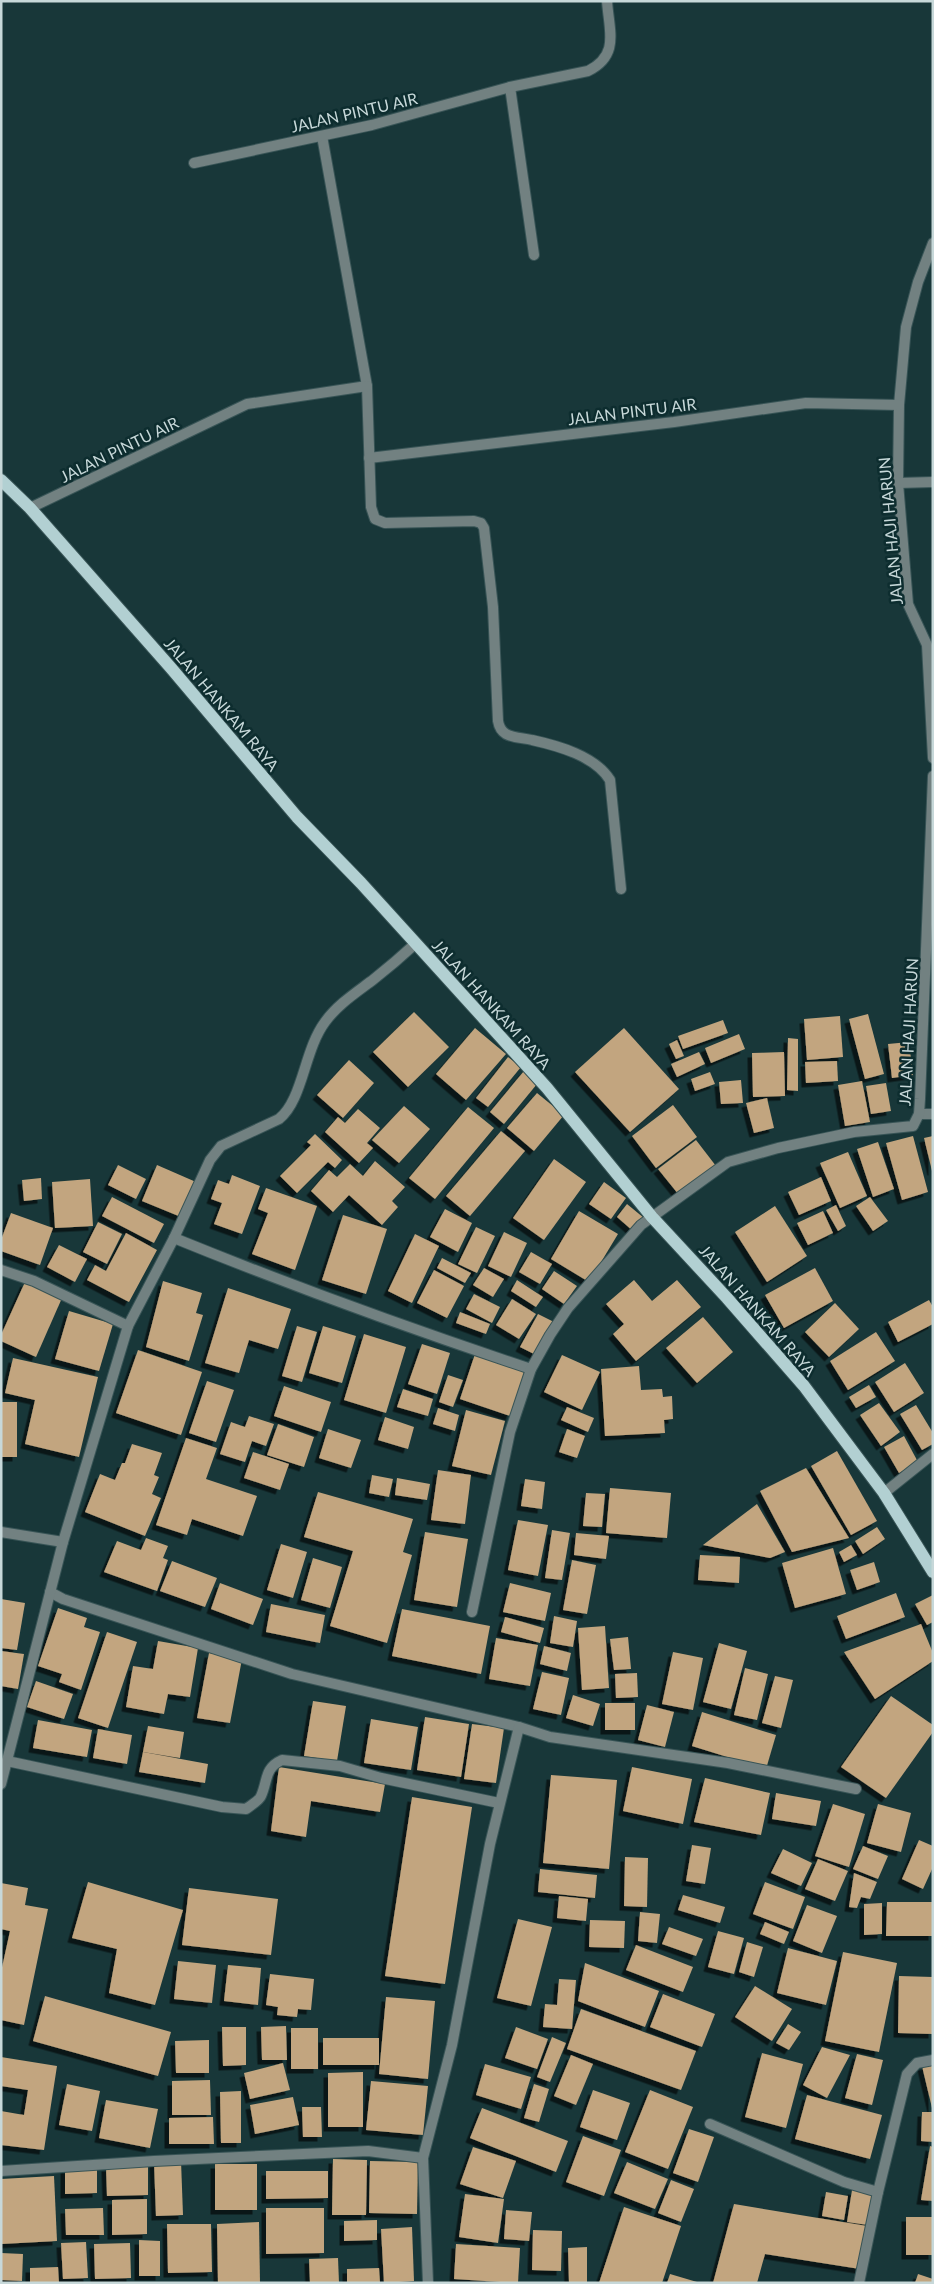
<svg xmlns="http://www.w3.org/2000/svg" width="934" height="2284" viewBox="0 0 934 2284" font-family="Lato,sans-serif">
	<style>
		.building { fill: #c2a57f; filter: url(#shadow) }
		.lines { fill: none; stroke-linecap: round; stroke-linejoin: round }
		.minor-casing { stroke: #385456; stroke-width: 12 }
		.primary-casing { stroke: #385456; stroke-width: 14 }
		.minor { stroke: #728181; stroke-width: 10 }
		.primary { stroke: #b2d0d2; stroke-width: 12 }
		.labels { text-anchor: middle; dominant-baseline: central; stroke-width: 5; stroke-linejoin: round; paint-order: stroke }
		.street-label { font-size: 16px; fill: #c7d8d9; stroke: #0d2d2f }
	</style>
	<defs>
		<filter id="shadow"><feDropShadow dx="-4.5" dy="4.5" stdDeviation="0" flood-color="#0009"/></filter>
	</defs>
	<rect width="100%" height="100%" fill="#183739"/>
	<!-- building -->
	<g class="building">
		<path d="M414 1012 449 1047 408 1087 373 1052Z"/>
		<path d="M868 1014 884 1074 865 1079 849 1019Z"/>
		<path d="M840 1016 843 1057 807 1060 804 1019Z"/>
		<path d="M723 1020 728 1033 683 1049 678 1036Z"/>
		<path d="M475 1028 506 1054 466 1100 436 1074Z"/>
		<path d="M624 1028 679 1089 630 1132 575 1072Z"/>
		<path d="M739 1034 745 1049 711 1063 705 1048Z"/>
		<path d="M788 1038 798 1039V1091L787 1090Z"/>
		<path d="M677 1040 684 1056 676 1059 669 1044Z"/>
		<path d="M909 1042 913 1075 892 1078 888 1044Z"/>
		<path d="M699 1052 705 1064 677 1077 671 1064Z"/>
		<path d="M784 1052 785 1096 753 1097 752 1053Z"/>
		<path d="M508 1057 521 1067 488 1107 476 1098Z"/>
		<path d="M349 1060 374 1083 343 1118 317 1095Z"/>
		<path d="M837 1061 838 1081 806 1083 805 1062Z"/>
		<path d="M524 1071 537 1084 504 1124 490 1112Z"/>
		<path d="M710 1072 715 1084 695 1091 691 1079Z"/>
		<path d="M741 1080 743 1103 721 1104 719 1082Z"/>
		<path d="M862 1081 870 1122 845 1126 838 1085Z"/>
		<path d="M886 1083 891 1111 871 1114 866 1086Z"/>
		<path d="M537 1093 564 1115 534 1151 507 1128Z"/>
		<path d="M767 1098 774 1128 754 1133 746 1103Z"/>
		<path d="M673 1105 697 1137 656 1168 632 1136Z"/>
		<path d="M404 1106 430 1129 399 1163 372 1140Z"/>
		<path d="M468 1107 494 1128 435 1199 409 1178Z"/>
		<path d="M358 1109 380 1128 367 1143 373 1148 359 1163 325 1132 338 1117 345 1123Z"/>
		<path d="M501 1131 525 1151 470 1216 446 1196Z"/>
		<path d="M315 1134 342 1160 335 1168 328 1162 297 1193 280 1176 311 1145 307 1142Z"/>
		<path d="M913 1136 928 1192 902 1200 886 1143Z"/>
		<path d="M933 1136V1171H932L924 1138Z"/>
		<path d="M696 1140 716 1166 679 1195 658 1169Z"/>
		<path d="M878 1142 894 1189 873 1197 857 1149Z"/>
		<path d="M848 1152 867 1196 840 1208 820 1163Z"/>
		<path d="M554 1159 586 1182 544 1240 513 1218Z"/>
		<path d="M375 1161 405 1187 392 1201 398 1207 382 1225 349 1195 333 1212 311 1191 329 1170 337 1177 350 1164 363 1176Z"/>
		<path d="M118 1165 146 1179 136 1199 108 1185Z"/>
		<path d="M157 1165 196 1182 181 1217 142 1201Z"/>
		<path d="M232 1175 260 1186 242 1234 214 1224 222 1203 211 1199 218 1180 229 1184Z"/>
		<path d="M821 1177 831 1201 799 1215 788 1192Z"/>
		<path d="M41 1178 42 1199 24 1201 22 1180Z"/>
		<path d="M90 1179 93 1226 55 1228 52 1182Z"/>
		<path d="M604 1182 626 1198 611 1219 589 1204Z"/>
		<path d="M266 1188 317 1206 295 1270 252 1254 268 1213 258 1209Z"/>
		<path d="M112 1197 164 1224 154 1243 102 1216Z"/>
		<path d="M870 1197 888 1221 873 1231 856 1206Z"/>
		<path d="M627 1204 644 1218 633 1231 617 1217Z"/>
		<path d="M836 1205 846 1226 838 1231 826 1210Z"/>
		<path d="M775 1206 807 1256 767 1282 735 1232Z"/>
		<path d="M445 1209 472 1223 458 1252 430 1237Z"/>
		<path d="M579 1211 618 1234 589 1282 551 1259Z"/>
		<path d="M823 1211 833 1233 808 1245 797 1223Z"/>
		<path d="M11 1213 53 1228 40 1265 1 1251V1240Z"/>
		<path d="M343 1215 387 1229 366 1294 322 1280Z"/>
		<path d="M98 1222 122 1234 107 1264 83 1252Z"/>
		<path d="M476 1227 495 1236 477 1273 458 1264Z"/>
		<path d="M504 1232 527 1243 511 1277 488 1266Z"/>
		<path d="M126 1233 157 1250 129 1302 87 1280 95 1265 106 1271Z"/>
		<path d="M415 1234 439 1246 412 1303 388 1291Z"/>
		<path d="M59 1245 87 1259 75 1282 47 1267Z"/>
		<path d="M531 1252 552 1264 540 1284 519 1272Z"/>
		<path d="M442 1258 471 1273 465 1283 437 1268Z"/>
		<path d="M484 1268 504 1279 493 1297 473 1285Z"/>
		<path d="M815 1268 833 1301 784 1328 765 1295Z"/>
		<path d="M434 1270 464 1286 447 1318 417 1303Z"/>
		<path d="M554 1271 577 1286 564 1304 542 1289Z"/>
		<path d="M517 1280 543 1297 536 1307 511 1291Z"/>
		<path d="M634 1280 652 1301 677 1280 701 1307 636 1361 613 1334 624 1324 606 1304Z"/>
		<path d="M163 1281 202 1293 196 1313 203 1315 189 1361 146 1347Z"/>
		<path d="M25 1282 62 1298 36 1357 1 1341V1335Z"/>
		<path d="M228 1288 291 1309 278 1349 249 1340 239 1373 205 1363Z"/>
		<path d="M474 1294 500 1307 492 1323 466 1309Z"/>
		<path d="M512 1299 536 1314 519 1339 496 1325Z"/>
		<path d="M929 1300 933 1307V1324L898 1342 888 1322Z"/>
		<path d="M835 1303 859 1329 829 1357 805 1332Z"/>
		<path d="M69 1311 113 1324 99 1371 55 1359Z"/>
		<path d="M460 1312 490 1324 486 1334 456 1323Z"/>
		<path d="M538 1314 556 1323 538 1356 520 1347Z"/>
		<path d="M703 1317 733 1352 697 1383 666 1348Z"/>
		<path d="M297 1326 317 1332 302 1382 282 1376Z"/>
		<path d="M323 1326 356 1336 342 1383 309 1373Z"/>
		<path d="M876 1332 895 1361 848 1390 830 1361Z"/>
		<path d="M364 1334 406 1347 386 1413 344 1400Z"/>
		<path d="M422 1344 450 1353 437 1394 408 1384Z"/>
		<path d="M138 1350 202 1372 181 1435 116 1413Z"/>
		<path d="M475 1354 526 1371 510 1416 460 1399Z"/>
		<path d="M562 1355 600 1372 582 1410 544 1392Z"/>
		<path d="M13 1358 98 1377 79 1457 25 1444 35 1400 5 1393Z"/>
		<path d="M905 1363 924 1393 894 1412 875 1382Z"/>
		<path d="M639 1366 641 1390 662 1389 663 1397 672 1396 673 1419 664 1420 665 1433 605 1436 601 1369Z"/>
		<path d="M448 1375 463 1380 453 1407 439 1402Z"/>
		<path d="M207 1381 234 1390 216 1442 189 1433Z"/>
		<path d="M869 1385 876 1397 856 1408 849 1397Z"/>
		<path d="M284 1386 331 1402 321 1432 274 1416Z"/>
		<path d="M403 1389 433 1399 428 1416 397 1407Z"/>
		<rect x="1" y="1402" width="16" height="55"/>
		<path d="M879 1403 900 1432 881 1446 860 1415Z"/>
		<path d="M916 1405 933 1433V1444L922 1450 900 1414Z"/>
		<path d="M567 1407 594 1418 588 1432 561 1420Z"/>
		<path d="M438 1408 459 1415 455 1431 433 1424Z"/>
		<path d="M466 1410 505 1421 491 1475 452 1466Z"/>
		<path d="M249 1416 274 1424 266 1446 252 1441 245 1462 220 1454 231 1422 245 1427Z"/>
		<path d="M385 1417 414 1427 408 1449 378 1440Z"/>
		<path d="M278 1424 314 1437 304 1467 267 1455Z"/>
		<path d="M328 1429 361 1440 351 1468 319 1458Z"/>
		<path d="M567 1429 585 1436 577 1458 559 1452Z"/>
		<path d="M904 1436 918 1462 899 1473 884 1447Z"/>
		<path d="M186 1438 217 1448 206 1479 257 1496 243 1536 192 1519 187 1535 156 1525Z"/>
		<path d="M132 1444 162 1453 154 1475 159 1477 152 1494 161 1498 145 1536 85 1512 100 1474 115 1480 122 1463H125Z"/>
		<path d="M837 1451 877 1521 851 1535 811 1466Z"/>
		<path d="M253 1452 289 1464 280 1490 244 1478Z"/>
		<path d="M806 1468 849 1538 792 1552 760 1491Z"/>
		<path d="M438 1470 471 1475 465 1524 431 1520Z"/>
		<path d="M372 1475 393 1479 389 1497 369 1493Z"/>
		<path d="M397 1478 430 1484 427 1500 395 1495Z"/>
		<path d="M525 1479 545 1482 542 1509 521 1506Z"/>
		<path d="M610 1488 671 1493 667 1538 606 1533Z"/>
		<path d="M318 1492 413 1519 403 1552 412 1555 387 1643 330 1626 353 1551 304 1537Z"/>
		<path d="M586 1493 605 1494 602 1527 583 1526Z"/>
		<path d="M757 1504 785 1552 770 1558 703 1545Z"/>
		<path d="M518 1520 548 1525 538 1576 508 1570Z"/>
		<path d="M877 1527 885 1539 863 1554 855 1541Z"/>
		<path d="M552 1530 570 1533 562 1580 545 1578Z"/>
		<path d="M425 1532 468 1539 457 1607 414 1600Z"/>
		<path d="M576 1533 609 1536 606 1559 574 1555Z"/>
		<path d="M146 1538 168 1546 163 1558 168 1560 157 1591 104 1572 117 1541 141 1550Z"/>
		<path d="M281 1544 307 1552 293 1598 267 1590Z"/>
		<path d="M851 1545 857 1555 844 1562 839 1552Z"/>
		<path d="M833 1548 846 1594 795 1608 782 1563Z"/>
		<path d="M700 1555 740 1557 739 1583 698 1580Z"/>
		<path d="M313 1558 342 1567 330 1608 301 1600Z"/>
		<path d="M572 1560 596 1565 587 1614 563 1610Z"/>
		<path d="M172 1561 217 1578 205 1607 160 1591Z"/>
		<path d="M874 1562 880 1582 857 1590 850 1570Z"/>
		<path d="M220 1583 263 1599 253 1625 211 1609Z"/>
		<path d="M510 1583 551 1593 545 1621 503 1612Z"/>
		<path d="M896 1593 905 1617 846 1639 837 1616Z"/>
		<path d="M933 1595V1622L927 1625 915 1604Z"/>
		<path d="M1 1599 25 1603 17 1650 1 1648Z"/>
		<path d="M271 1604 325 1615 320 1643 266 1632Z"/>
		<path d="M58 1608 87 1618 84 1627 100 1632 81 1690 59 1682 62 1674 38 1666Z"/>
		<path d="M402 1609 490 1626 481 1674 392 1656Z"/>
		<path d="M554 1616 577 1621 573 1647 550 1643Z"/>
		<path d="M505 1617 544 1628 540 1643 501 1632Z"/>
		<path d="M921 1624 933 1653V1661L875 1699 844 1652Z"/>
		<path d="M605 1626 609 1688 582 1690 578 1628Z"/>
		<path d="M107 1632 137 1642 108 1728 78 1718Z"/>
		<path d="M628 1637 631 1669 614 1670 610 1639Z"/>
		<path d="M496 1638 538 1645 530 1686 489 1679Z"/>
		<path d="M158 1641 198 1648 190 1697 168 1694 164 1714 126 1707 133 1666 153 1669Z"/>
		<path d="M719 1643 747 1651 731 1709 703 1702Z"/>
		<path d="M544 1646 571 1653 567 1671 540 1664Z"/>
		<path d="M1 1651 24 1654 18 1689 1 1686Z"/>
		<path d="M673 1652 703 1658 693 1710 662 1704Z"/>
		<path d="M209 1653 242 1659 230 1723 197 1718Z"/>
		<path d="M745 1668 768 1674 757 1720 734 1715Z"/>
		<path d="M542 1672 569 1678 561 1715 533 1709Z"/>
		<path d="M637 1673 638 1697 616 1698 615 1674Z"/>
		<path d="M775 1676 793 1680 781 1728 762 1723Z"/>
		<path d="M36 1681 73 1694 64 1719 27 1707Z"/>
		<path d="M573 1695 600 1704 593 1726 566 1718Z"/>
		<path d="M891 1696 933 1725V1732L886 1798 841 1767Z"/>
		<path d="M313 1701 346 1706 337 1761 304 1756Z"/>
		<rect x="605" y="1703" width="30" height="27"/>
		<path d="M647 1705 674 1712 665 1747 638 1740Z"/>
		<path d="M702 1712 776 1735 766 1769 692 1746Z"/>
		<path d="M425 1717 469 1724 461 1777 417 1770Z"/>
		<path d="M371 1719 418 1727 411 1770 364 1763Z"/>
		<path d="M38 1720 92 1730 87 1757 33 1748Z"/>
		<path d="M472 1724 504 1728 496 1783 464 1779Z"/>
		<path d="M148 1726 184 1732 180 1758 143 1752Z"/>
		<path d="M98 1729 132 1735 127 1764 93 1758Z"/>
		<path d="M143 1752 208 1764 205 1783 139 1772Z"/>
		<path d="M279 1767 385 1784 380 1812 311 1801 306 1837 271 1831Z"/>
		<path d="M632 1767 692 1779 683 1824 623 1811Z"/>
		<path d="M551 1775 617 1780 609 1869 543 1863Z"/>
		<path d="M705 1778 770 1793 761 1835 694 1822Z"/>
		<path d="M776 1793 821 1801 816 1826 772 1819Z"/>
		<path d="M412 1797 472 1807 445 1984 385 1976Z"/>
		<path d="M833 1804 865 1814 849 1867 815 1856Z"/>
		<path d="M878 1804 911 1813 901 1852 867 1843Z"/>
		<path d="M919 1840 933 1846V1867L923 1889 902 1879Z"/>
		<path d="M692 1845 711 1848 705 1884 686 1881Z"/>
		<path d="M863 1846 888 1856 878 1879 853 1869Z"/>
		<path d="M783 1849 812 1863 801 1886 771 1873Z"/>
		<path d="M625 1857 648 1858 647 1907 624 1906Z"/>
		<path d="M818 1859 848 1871 835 1901 805 1889Z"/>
		<path d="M540 1869 597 1875 595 1898 538 1892Z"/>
		<path d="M854 1873 877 1882 870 1899 861 1897 857 1908 849 1907Z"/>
		<path d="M88 1882 183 1910 155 2005 109 1993 117 1949 72 1938Z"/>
		<path d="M765 1882 805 1897 793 1929 753 1914Z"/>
		<path d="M1 1883 28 1888 25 1905 48 1909 24 2025 1 2020V1972L10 1931 1 1929Z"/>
		<path d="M189 1888 278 1899 271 1955 182 1945Z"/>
		<path d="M683 1895 725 1907 720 1923 678 1910Z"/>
		<path d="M559 1896 588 1899 586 1921 557 1918Z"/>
		<path d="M887 1902H933V1936H886Z"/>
		<path d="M882 1903V1934L864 1935V1904Z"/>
		<path d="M807 1905 837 1916 822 1953 793 1941Z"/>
		<path d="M640 1912 660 1914 657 1943 638 1941Z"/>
		<path d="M518 1919 552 1927 531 2006 497 1998Z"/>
		<path d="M590 1920 625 1921 624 1948 589 1947Z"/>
		<path d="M765 1922 789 1932 784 1944 760 1934Z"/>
		<path d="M669 1927 703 1939 696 1956 662 1944Z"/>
		<path d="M718 1931 744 1938 734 1974 708 1967Z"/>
		<path d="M747 1942 763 1947 754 1977 739 1972Z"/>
		<path d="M636 1945 693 1967 683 1992 626 1970Z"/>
		<path d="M788 1948 837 1961 826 2005 777 1993Z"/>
		<path d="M843 1952 897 1963 879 2052 825 2041Z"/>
		<path d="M178 1961 216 1965 212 2003 174 1999Z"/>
		<path d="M585 1963 659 1991 645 2027 578 2001Z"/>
		<path d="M228 1965 261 1968 258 2005 224 2001Z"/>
		<path d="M270 1974 314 1979 311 2010 298 2009 297 2017 277 2015 278 2007 266 2005Z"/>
		<path d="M899 1976 933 1977V2034L898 2033Z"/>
		<path d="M559 1979 576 1980 572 2029 543 2027 545 2004 557 2005Z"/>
		<path d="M755 1986 792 2009 772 2041 735 2017Z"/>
		<path d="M663 1994 715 2014 702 2047 650 2027Z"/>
		<path d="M45 1996 171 2032 158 2076 33 2041Z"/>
		<path d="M386 1997 435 2001 428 2079 379 2074Z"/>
		<path d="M581 2009 696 2051 681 2090 567 2049Z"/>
		<path d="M788 2024 801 2032 789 2050 776 2043Z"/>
		<path d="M286 2026 287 2060H262L261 2027Z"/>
		<path d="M222 2027H246V2065L223 2066Z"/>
		<path d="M516 2027 548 2039 537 2069 505 2058Z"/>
		<rect x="291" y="2028" width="27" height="41"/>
		<path d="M552 2037 566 2043 550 2082 537 2077Z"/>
		<rect x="323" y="2038" width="56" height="27"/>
		<path d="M209 2040V2073H176L175 2041Z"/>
		<path d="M822 2047 850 2055 827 2098 803 2085Z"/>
		<path d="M762 2053 803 2064 786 2128 745 2117Z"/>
		<path d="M857 2054 883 2060 872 2105 845 2098Z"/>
		<path d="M571 2055 593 2064 576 2105 554 2096Z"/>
		<path d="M1 2057 57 2066 44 2150 1 2145V2111L24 2115 28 2090 1 2086Z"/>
		<path d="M283 2063 290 2090 250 2099 244 2073Z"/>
		<path d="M485 2064 531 2077 521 2109 476 2095Z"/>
		<path d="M933 2064V2108H932L922 2066Z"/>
		<path d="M363 2072V2127H328V2073Z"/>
		<path d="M210 2080 211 2115H172V2081Z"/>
		<path d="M371 2081 428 2086 423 2135 366 2130Z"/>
		<path d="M67 2084 100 2091 92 2131 59 2125Z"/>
		<path d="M534 2084 549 2089 539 2122 524 2118Z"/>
		<path d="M593 2090 630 2103 617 2140 580 2127Z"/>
		<path d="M650 2090 693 2107 668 2169 625 2152Z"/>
		<path d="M241 2091V2143H221L220 2092Z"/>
		<path d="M807 2095 882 2115 870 2159 795 2139Z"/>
		<path d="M293 2097 299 2125 255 2134 250 2105Z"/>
		<path d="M106 2100 158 2109 150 2148 99 2138Z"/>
		<path d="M302 2107H321L322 2137H303Z"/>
		<path d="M482 2108 568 2141 556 2172 470 2138Z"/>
		<path d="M922 2112H933V2142L921 2141Z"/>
		<path d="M213 2117 214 2144H169V2118Z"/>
		<path d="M689 2129 714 2137 698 2182 673 2173Z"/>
		<path d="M583 2136 621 2150 604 2196 566 2182Z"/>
		<path d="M930 2146 933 2147V2201L921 2200Z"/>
		<path d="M473 2147 516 2161 503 2198 460 2184Z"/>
		<path d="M333 2159 367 2160 366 2215H332Z"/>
		<path d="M181 2161 183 2215 156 2216 154 2162Z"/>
		<path d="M370 2161 418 2162 417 2214 369 2213Z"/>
		<path d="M627 2162 668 2179 655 2209 614 2193Z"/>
		<rect x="215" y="2164" width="42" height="46"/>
		<path d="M148 2166V2195L107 2196 106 2167Z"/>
		<path d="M97 2168V2193L65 2194V2169Z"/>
		<path d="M266 2171H328V2198L266 2199Z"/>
		<path d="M54 2176 57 2241 1 2244V2179Z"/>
		<path d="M671 2180 694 2189 681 2222 658 2213Z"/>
		<path d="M852 2190 873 2194 868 2225 847 2222Z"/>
		<path d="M826 2192 848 2196 844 2220 822 2216Z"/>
		<path d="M465 2194 504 2199 498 2243 459 2237Z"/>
		<path d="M147 2199V2234L112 2235V2200Z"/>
		<path d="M734 2204 867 2226 860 2269 765 2254 757 2283H713Z"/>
		<path d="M624 2207 681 2226 662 2283H599Z"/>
		<path d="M103 2208 104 2235H66L65 2209Z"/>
		<path d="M266 2208H324V2253L266 2254Z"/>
		<path d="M506 2210 532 2212 529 2241 504 2239Z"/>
		<rect x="906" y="2217" width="27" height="38"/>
		<path d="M377 2220V2240L344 2241V2221Z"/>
		<path d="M259 2222 260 2283H218L217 2224Z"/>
		<path d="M167 2224H211L212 2272 168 2273Z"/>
		<path d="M412 2227 414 2281 384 2283 381 2229Z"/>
		<path d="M533 2230 562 2231 561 2271 532 2270Z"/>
		<path d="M139 2240 160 2241V2276H139Z"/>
		<path d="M86 2242 88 2278 63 2279 61 2243Z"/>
		<path d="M130 2243 131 2278 95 2279 94 2244Z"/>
		<path d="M456 2244 520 2248 518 2283 454 2279Z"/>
		<path d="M587 2247V2283H569L568 2248Z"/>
		<path d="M1 2253 23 2254 22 2281 1 2280Z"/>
		<path d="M338 2258 339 2283H310L309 2259Z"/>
		<path d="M58 2267 59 2283H30V2268Z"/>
		<path d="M379 2268 380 2283H347V2269Z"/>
		<path d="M670 2274 697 2282V2283H667Z"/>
		<path d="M918 2274 933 2279V2283H915Z"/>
	</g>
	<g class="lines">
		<defs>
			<g id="minor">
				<path d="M510 87 534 255"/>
				<path d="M322 136 367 386 371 507 375 519 385 523 474 521 481 523 484 528 493 607 498 721C499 727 501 731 506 734 513 738 524 738 532 740 559 746 595 756 610 780L621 889"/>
				<path d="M194 163 372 125 510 87 588 71C620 55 609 31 607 1"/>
				<path d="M933 243 918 282 906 327 899 405 898 483 908 604 927 645 933 758"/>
				<path d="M369 458 674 422 806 403 899 405"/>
				<path d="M898 483 933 482"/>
				<path d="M30 508 247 404 367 386"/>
				<path d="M919 1114H933"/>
				<path d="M174 1238C292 1286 411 1329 531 1369"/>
				<path d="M1 1270 34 1281 128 1326"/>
				<path d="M884 1493 933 1454"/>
				<path d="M1 1532 63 1542"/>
				<path d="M50 1592 63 1599 292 1674 519 1727"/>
				<path d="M472 1612 510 1432 531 1369 550 1335 568 1308 641 1225 728 1162 778 1148 854 1132 913 1126 919 1114 920 1099 933 776"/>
				<path d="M7 1761 222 1807 246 1809C251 1805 259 1801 261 1796 268 1781 264 1768 282 1760L340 1766 381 1778 499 1803"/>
				<path d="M1 1784 63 1542 128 1326 174 1238 210 1160 221 1146 279 1119C303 1100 304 1050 325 1022 338 1004 357 992 374 979 388 968 402 956 415 944"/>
				<path d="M710 2124 844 2182 878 2192"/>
				<path d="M1 2171 154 2161 368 2151 423 2158"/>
				<path d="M428 2283 423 2158 452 2045 490 1844 519 1727 550 1737 728 1763 856 1789"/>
				<path d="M859 2283 878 2192 907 2074 917 2063 933 2060"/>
			</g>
			<path id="primary" d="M1 480 30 508 171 668 297 817 361 883 547 1088 652 1217 727 1298 804 1386 884 1493 933 1572"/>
		</defs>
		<!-- minor casing -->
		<use href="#minor" class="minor-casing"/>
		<!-- primary casing -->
		<use href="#primary" class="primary-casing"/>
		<!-- minor -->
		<use href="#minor" class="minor"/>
		<!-- primary -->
		<use href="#primary" class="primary"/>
	</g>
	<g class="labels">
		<!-- street labels -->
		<g class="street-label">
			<text transform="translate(354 112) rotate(-13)">JALAN PINTU AIR</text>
			<text transform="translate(632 411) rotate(-7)">JALAN PINTU AIR</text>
			<text transform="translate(119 449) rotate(-26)">JALAN PINTU AIR</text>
			<text transform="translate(890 531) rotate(-95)">JALAN HAJI HARUN</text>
			<text transform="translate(222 704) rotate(50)">JALAN HANKAM RAYA</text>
			<text transform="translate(492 1004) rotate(48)">JALAN HANKAM RAYA</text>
			<text transform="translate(908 1032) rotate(-87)">JALAN HAJI HARUN</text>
			<text transform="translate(758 1310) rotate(49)">JALAN HANKAM RAYA</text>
		</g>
	</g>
	<!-- border -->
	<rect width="934" height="2284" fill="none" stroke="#c7d8d9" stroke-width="5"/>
</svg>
